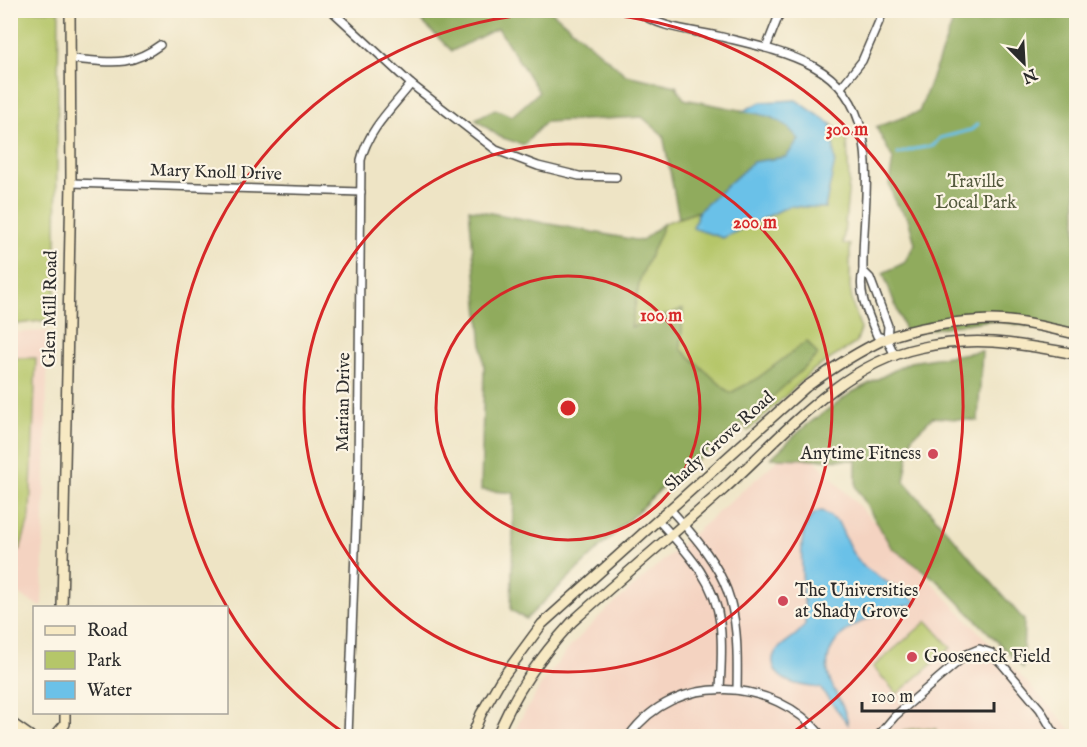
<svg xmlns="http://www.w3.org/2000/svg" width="1087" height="747" viewBox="0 0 1087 747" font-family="'IM FELL English',serif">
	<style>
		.built { fill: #f4d3c1 }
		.green { fill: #b5c669; stroke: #70784a; stroke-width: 1.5 }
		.forest { fill: #90ab5d; stroke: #5e6b44; stroke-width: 1.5 }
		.water { fill: #6bc1e8; stroke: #4b768a; stroke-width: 1.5 }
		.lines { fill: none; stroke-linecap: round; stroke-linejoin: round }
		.stream { stroke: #6bc1e8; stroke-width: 3 }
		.minor-casing { stroke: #484742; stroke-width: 10 }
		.secondary-casing { stroke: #484742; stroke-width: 12 }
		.minor { stroke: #fff; stroke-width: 7 }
		.secondary { stroke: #f7e9c3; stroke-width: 9 }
		.ring { fill: none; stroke: #d62828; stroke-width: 3 }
		.poi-dot { fill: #d1495b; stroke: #fcf5e5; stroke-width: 2 }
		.labels { text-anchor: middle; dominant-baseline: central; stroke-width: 4.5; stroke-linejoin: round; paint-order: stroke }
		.street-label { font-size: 18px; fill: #2b2b2b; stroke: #fcf5e5 }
		.park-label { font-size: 18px; fill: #545a3e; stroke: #fcf5e5 }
		.poi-label { font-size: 18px; fill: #2b2b2b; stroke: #fcf5e5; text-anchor: start }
		.centre { fill: #d62828; stroke: #fcf5e5; stroke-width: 3 }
		.ring-label { font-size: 18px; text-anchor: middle; font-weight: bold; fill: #d62828; stroke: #fcf5e5; stroke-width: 4.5; stroke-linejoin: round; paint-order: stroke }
	</style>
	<rect width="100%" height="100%" fill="#fcf5e5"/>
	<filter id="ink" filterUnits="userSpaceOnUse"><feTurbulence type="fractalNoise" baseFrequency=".0167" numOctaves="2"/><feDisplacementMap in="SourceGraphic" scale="12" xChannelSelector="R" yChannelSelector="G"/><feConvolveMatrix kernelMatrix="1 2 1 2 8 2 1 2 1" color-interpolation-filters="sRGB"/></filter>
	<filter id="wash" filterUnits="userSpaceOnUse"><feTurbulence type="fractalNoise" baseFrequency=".008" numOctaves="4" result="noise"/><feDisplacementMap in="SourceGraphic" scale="24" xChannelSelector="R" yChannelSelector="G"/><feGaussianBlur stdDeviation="1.35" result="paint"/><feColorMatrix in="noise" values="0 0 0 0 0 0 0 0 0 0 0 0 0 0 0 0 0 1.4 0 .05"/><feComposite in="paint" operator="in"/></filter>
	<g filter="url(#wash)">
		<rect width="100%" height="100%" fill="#eee4c5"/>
		<!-- built -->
		<g class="built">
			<path d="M48 331 42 607H41L11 590 10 333Z"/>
			<path d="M798 442 1056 713 1076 736H514L519 722 544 680 572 645 600 616Z"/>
		</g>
		<!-- green -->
		<g class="green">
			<path d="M11 10 59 11 55 319 11 325Z"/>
			<path d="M831 124 847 137 849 182 843 244 850 245V287L853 306 861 329 856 343 813 370 748 431 659 329 631 327 640 279 664 223 699 211 693 228 723 238 789 206 825 208 835 161Z"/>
			<path d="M10 358H36L30 516 20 550 10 548Z"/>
			<path d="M927 621 951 648 897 694 873 667Z"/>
			<path d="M920 728 936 729 937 736H894L906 730Z"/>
		</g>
		<!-- forest -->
		<g class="forest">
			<path d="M411 11H551L626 75 676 86 684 99 766 115 787 125 800 140 786 157 753 162 699 211 679 218 663 135 642 117 545 122 524 145 500 137 475 119 495 109 512 116 539 92 498 28 452 51Z"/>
			<path d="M957 11H1076V334L991 320 906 333 883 273 904 263 915 244 908 218 896 204 889 184 893 159 876 127 919 112Z"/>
			<path d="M469 209 641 241 664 223 640 279 631 327 683 309 681 349 730 393 755 380 807 341 818 355 754 414 666 484 526 619 511 610 514 493 481 490 484 368Z"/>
			<path d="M982 351 978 421 933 417 912 437 904 481 1024 620 1023 668 939 582 891 547 856 487V460L771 458 804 427 851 393 910 362Z"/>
		</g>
		<!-- water -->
		<g class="water">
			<path d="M796 100 831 124 835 161 825 208 789 206 723 238 693 228 699 211 753 162 786 157 799 140C784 119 769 115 743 111L761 102Z"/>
			<path d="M822 511 838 522 852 552 863 566 917 602C912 606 903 606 895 608 866 618 822 634 828 673 831 690 847 707 848 724L820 688C804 686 776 684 773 663 772 658 774 654 777 650 786 640 799 636 805 624 807 601 788 515 822 511Z"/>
		</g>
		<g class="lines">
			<!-- stream -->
			<path class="stream" d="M898 154 914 149 933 146 940 138 971 130 978 124"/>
		</g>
	</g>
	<g filter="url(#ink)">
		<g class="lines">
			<defs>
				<g id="minor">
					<path d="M331 10 411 84 496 150 538 166 579 176 616 177"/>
					<path d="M635 10C662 30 695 30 726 38 755 45 787 52 813 66 889 107 861 202 863 271 857 293 869 316 877 336L887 339"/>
					<path d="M766 48 781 10"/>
					<path d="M70 59C107 61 128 69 160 45"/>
					<path d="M842 86 862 61 884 10"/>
					<path d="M71 183 361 192"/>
					<path d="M863 271 870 278 888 326 887 339 895 356"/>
					<path d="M670 509C731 576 739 599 737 690"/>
					<path d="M658 520C686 551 715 580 720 623 723 645 721 667 720 689"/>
					<path d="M348 736 358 472 361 160C368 130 392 108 411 84"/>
					<path d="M629 736C675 671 774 677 822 736"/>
					<path d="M878 736 895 716 940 677 967 654 979 649 991 653 1002 664 1040 709 1056 736"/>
				</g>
				<g id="secondary">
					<path d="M62 608 71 183 70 10"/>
					<path d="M10 722 30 736"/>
					<path d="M55 736 65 724V712"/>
					<path d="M472 736 481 714 500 681 542 624 806 387C831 369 857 352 885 339 914 327 958 321 990 320 1019 320 1048 328 1076 334"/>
					<path d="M497 736C515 692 540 657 572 622 622 577 673 534 723 490 781 438 839 365 919 348 978 335 1019 344 1076 354"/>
				</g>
			</defs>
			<!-- minor casing -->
			<use href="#minor" class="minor-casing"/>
			<!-- secondary casing -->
			<use href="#secondary" class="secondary-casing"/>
			<!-- minor -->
			<use href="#minor" class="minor"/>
			<!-- secondary -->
			<use href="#secondary" class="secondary"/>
		</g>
	</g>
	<!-- distance rings -->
	<g class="ring">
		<circle cx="568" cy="408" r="132"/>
		<circle cx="568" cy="408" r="264"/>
		<path d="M347 735A395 395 0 1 1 789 735"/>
	</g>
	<!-- markers -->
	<g class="poi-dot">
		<circle cx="933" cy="454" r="6"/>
		<circle cx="783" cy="601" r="6"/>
		<circle cx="912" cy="657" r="6"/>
	</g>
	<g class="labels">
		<!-- street labels -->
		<g class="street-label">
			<text transform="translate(216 173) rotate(2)">Mary Knoll Drive</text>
			<text transform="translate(51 309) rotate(-89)">Glen Mill Road</text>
			<text transform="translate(344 402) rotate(-89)">Marian Drive</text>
			<text transform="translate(720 442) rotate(-42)">Shady Grove Road</text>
		</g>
		<!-- park labels -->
		<g class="park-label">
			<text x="976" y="182">Traville<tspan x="976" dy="21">Local Park</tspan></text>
		</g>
		<!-- poi labels -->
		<g class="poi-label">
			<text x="921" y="454" text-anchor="end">Anytime Fitness</text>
			<text x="795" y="591">The Universities<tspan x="795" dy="21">at Shady Grove</tspan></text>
			<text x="924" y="657">Gooseneck Field</text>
		</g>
	</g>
	<circle cx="568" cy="408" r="9" class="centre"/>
	<g class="ring-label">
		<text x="847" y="135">300 m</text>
		<text x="755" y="228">200 m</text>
		<text x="661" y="321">100 m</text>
	</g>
	<!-- margin -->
	<rect width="1087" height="747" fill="none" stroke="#fcf5e5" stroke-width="36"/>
	<!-- legend -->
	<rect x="33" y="606" width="195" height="108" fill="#fcf5e5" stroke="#a8a49b" stroke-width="1.5"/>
	<rect x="45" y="626" width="30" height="9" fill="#f7e9c3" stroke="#a8a49b" stroke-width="1.5"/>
	<text x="87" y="636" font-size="18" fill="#2b2b2b">Road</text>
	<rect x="45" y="651" width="30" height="18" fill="#b5c669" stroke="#a8a49b" stroke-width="1.5"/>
	<text x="87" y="666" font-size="18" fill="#2b2b2b">Park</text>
	<rect x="45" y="681" width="30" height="18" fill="#6bc1e8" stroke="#a8a49b" stroke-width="1.5"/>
	<text x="87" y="696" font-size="18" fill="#2b2b2b">Water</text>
	<!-- north arrow -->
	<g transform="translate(1024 63) rotate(156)" stroke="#fcf5e5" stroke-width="4.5" paint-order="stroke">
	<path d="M0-4.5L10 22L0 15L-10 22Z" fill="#2b2b2b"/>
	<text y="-9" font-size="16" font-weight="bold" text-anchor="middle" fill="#2b2b2b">N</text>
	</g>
	<!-- scale -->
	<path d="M862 702v9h132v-9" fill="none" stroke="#2b2b2b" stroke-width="3"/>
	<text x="871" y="702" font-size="18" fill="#2b2b2b" stroke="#fcf5e5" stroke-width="4.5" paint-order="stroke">100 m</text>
</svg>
